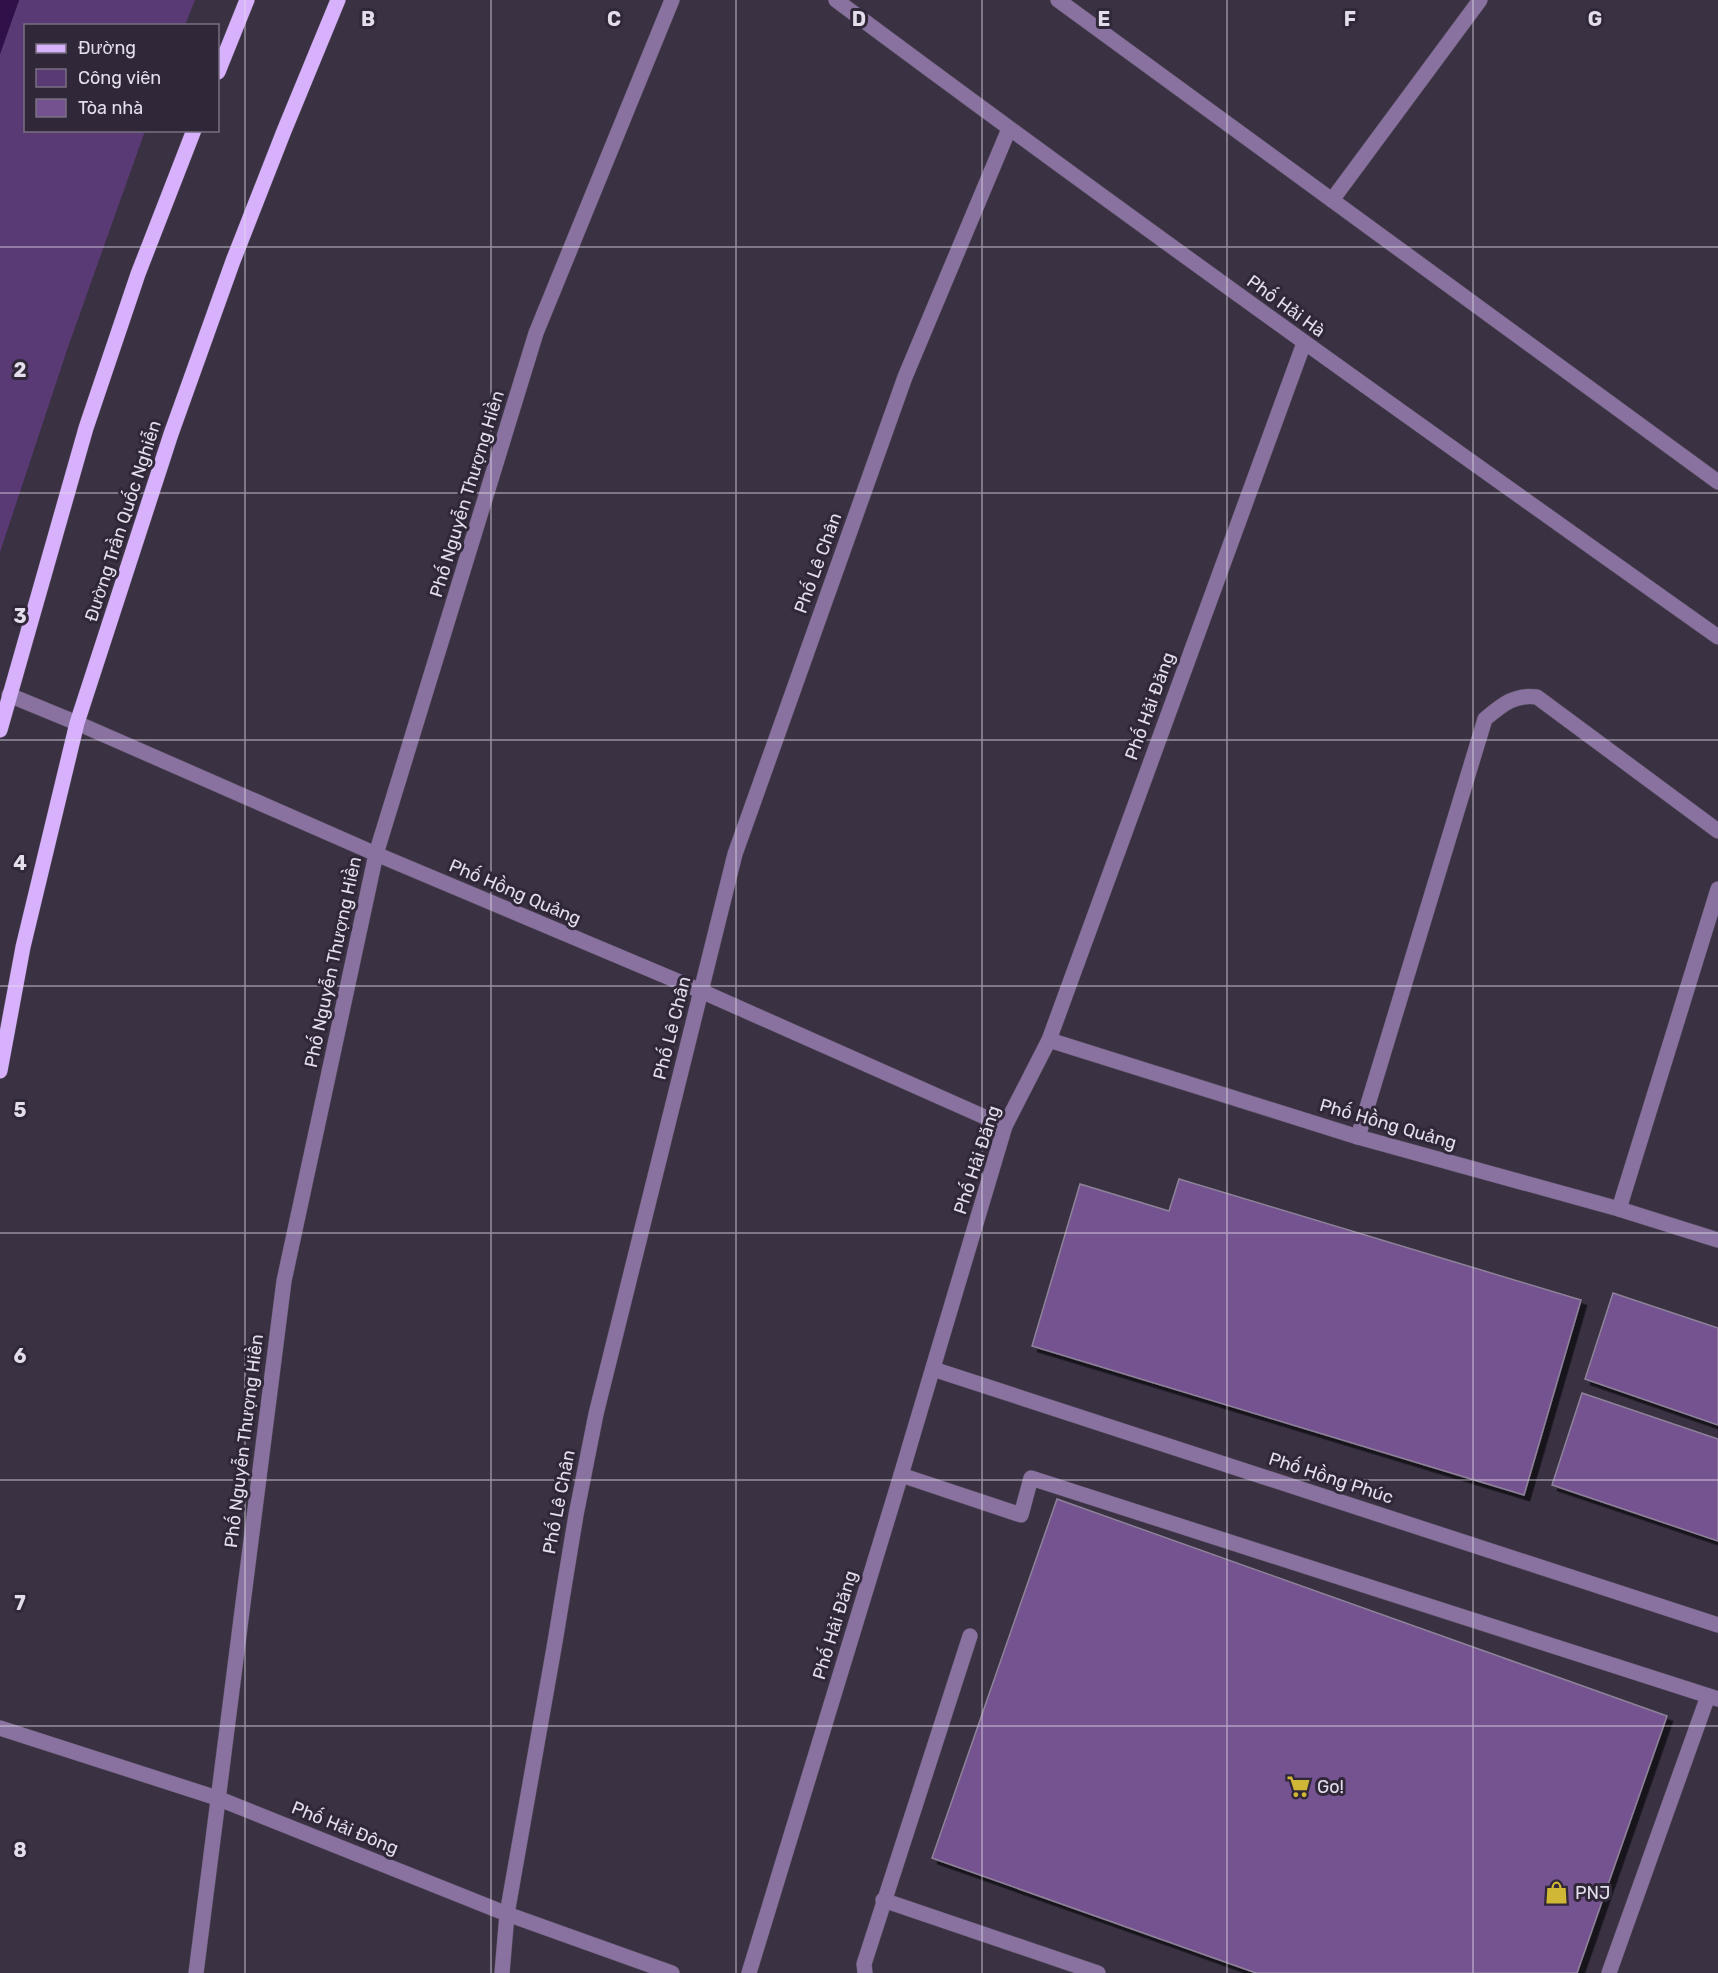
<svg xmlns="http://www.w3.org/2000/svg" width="1718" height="1973" viewBox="0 0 1718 1973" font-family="Rubik,sans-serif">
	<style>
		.green { fill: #5a3a74 }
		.water { fill: #310f48 }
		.building { fill: #745290; stroke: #8e8399; stroke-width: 1.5; filter: url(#shadow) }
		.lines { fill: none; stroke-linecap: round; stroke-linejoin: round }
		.minor-casing { stroke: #554d5e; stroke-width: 16 }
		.major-casing { stroke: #554d5e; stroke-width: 16 }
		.minor { stroke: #89729f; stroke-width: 15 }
		.major { stroke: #d8b1fc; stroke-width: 15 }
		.grid { fill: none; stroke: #e4deeb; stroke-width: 1.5; stroke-opacity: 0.55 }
		.labels { text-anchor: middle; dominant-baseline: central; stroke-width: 6; stroke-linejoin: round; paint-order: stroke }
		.street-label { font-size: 18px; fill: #e4deeb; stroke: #302739 }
		.poi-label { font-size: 18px; fill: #e4deeb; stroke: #302739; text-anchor: start }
		.grid-label { font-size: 20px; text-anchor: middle; font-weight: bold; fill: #e4deeb; stroke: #302739; stroke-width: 6; stroke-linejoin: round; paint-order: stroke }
	</style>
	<defs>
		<filter id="shadow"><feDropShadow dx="5.5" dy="5.5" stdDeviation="0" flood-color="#0009"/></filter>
	</defs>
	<rect width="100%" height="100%" fill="#3a3143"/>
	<!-- green -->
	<path class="green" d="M19 0H195L185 25 26 26V130L145 131 68 347 0 552V54Z"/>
	<!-- water -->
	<path class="water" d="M0 0H19L0 54Z"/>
	<!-- building -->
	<g class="building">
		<path d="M1179 1179 1581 1300 1524 1495 1032 1346 1080 1184 1169 1211Z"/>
		<path d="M1613 1293 1718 1328V1425L1585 1379Z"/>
		<path d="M1582 1393 1718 1439V1541L1552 1485Z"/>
		<path d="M1057 1499 1667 1716 1577 1973H1256L932 1858Z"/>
	</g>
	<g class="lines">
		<defs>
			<g id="minor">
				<path d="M836 0C1127 217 1422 427 1718 637"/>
				<path d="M1058 0 1718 482"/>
				<path d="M1332 200 1480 0"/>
				<path d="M9 695 77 723 376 854 701 991 1005 1126"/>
				<path d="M1049 1040 1358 1137 1619 1209 1718 1240"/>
				<path d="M1358 1137 1485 719C1502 705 1514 694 1537 697L1718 831"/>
				<path d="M1619 1209 1718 889"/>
				<path d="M933 1369 1718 1625"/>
				<path d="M901 1475 1021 1515 1031 1478 1718 1699"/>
				<path d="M0 1728 217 1798 507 1914 672 1973"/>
				<path d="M883 1900 1098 1973"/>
				<path d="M196 1973 284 1281 376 854 536 333 672 0"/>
				<path d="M502 1973 507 1914 555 1642 576 1515 596 1414 735 854 905 377 1009 129"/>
				<path d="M749 1973 901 1475 1005 1126 1049 1040 1304 343"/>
				<path d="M865 1973 864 1964 970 1636"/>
				<path d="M1609 1973 1708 1696"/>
			</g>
			<g id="major">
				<path d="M218 72 247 0"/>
				<path d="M0 730 86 428 138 274 194 130"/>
				<path d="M0 1071 23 947 77 723 171 434 233 261 284 131 338 0"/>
			</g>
		</defs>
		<!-- minor casing -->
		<use href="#minor" class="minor-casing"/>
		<!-- major casing -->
		<use href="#major" class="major-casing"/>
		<!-- minor -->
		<use href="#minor" class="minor"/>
		<!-- major -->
		<use href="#major" class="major"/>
	</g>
	<!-- grid -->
	<path class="grid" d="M245 0V1973M491 0V1973M736 0V1973M982 0V1973M1227 0V1973M1473 0V1973M0 247H1718M0 493H1718M0 740H1718M0 986H1718M0 1233H1718M0 1480H1718M0 1726H1718"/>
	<!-- icons -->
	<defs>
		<symbol id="supermarket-bare" viewBox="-9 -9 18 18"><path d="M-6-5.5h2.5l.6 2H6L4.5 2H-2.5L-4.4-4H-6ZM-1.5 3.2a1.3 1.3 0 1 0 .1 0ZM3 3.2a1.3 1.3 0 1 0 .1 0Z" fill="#d0b736" stroke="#302739" stroke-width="2.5" paint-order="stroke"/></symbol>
		<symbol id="shop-bare" viewBox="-9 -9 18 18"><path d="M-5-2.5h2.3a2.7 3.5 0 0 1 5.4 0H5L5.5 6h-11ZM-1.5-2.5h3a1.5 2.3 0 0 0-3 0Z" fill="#d0b736" stroke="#302739" stroke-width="2.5" paint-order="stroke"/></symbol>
	</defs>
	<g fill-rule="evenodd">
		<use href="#supermarket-bare" x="1282" y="1770" width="33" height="33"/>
		<use href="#shop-bare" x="1540" y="1876" width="33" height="33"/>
	</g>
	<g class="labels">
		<!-- street labels -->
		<g class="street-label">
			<text transform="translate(1286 306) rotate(36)">Phố Hải Hà</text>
			<text transform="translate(467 494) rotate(-73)">Phố Nguyễn Thượng Hiền</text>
			<text transform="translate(123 521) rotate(-72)">Đường Trần Quốc Nghiễn</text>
			<text transform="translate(818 563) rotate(-70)">Phố Lê Chân</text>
			<text transform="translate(1150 706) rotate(-70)">Phố Hải Đăng</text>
			<text transform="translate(515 892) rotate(23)">Phố Hồng Quảng</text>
			<text transform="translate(333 962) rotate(-78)">Phố Nguyễn Thượng Hiền</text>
			<text transform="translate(672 1028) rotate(-76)">Phố Lê Chân</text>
			<text transform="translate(1388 1124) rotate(16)">Phố Hồng Quảng</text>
			<text transform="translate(977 1160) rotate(-72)">Phố Hải Đăng</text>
			<text transform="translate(244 1441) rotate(-83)">Phố Nguyễn Thượng Hiền</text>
			<text transform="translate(1331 1478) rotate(18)">Phố Hồng Phúc</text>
			<text transform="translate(559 1502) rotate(-79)">Phố Lê Chân</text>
			<text transform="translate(835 1625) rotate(-73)">Phố Hải Đăng</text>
			<text transform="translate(345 1828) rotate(22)">Phố Hải Đông</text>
		</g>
		<!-- poi labels -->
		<g class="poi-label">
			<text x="1317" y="1787">Go!</text>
			<text x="1575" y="1893">PNJ</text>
		</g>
	</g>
	<g class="grid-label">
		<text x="368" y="26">B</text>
		<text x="614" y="26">C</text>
		<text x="859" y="26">D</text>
		<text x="1104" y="26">E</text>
		<text x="1350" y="26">F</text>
		<text x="1595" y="26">G</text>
		<text x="20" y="377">2</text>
		<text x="20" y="623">3</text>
		<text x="20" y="870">4</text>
		<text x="20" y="1117">5</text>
		<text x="20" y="1363">6</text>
		<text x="20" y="1610">7</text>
		<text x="20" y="1857">8</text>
	</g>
	<!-- legend -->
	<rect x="24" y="24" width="195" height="108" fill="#302739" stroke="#787080" stroke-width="1.5"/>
	<rect x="36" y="44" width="30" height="9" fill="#d8b1fc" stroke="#787080" stroke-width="1.5"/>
	<text x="78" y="54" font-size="18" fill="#e4deeb">Đường</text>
	<rect x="36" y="69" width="30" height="18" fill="#5a3a74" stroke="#787080" stroke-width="1.5"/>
	<text x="78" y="84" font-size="18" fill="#e4deeb">Công viên</text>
	<rect x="36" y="99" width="30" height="18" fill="#745290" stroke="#787080" stroke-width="1.5"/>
	<text x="78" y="114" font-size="18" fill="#e4deeb">Tòa nhà</text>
</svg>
